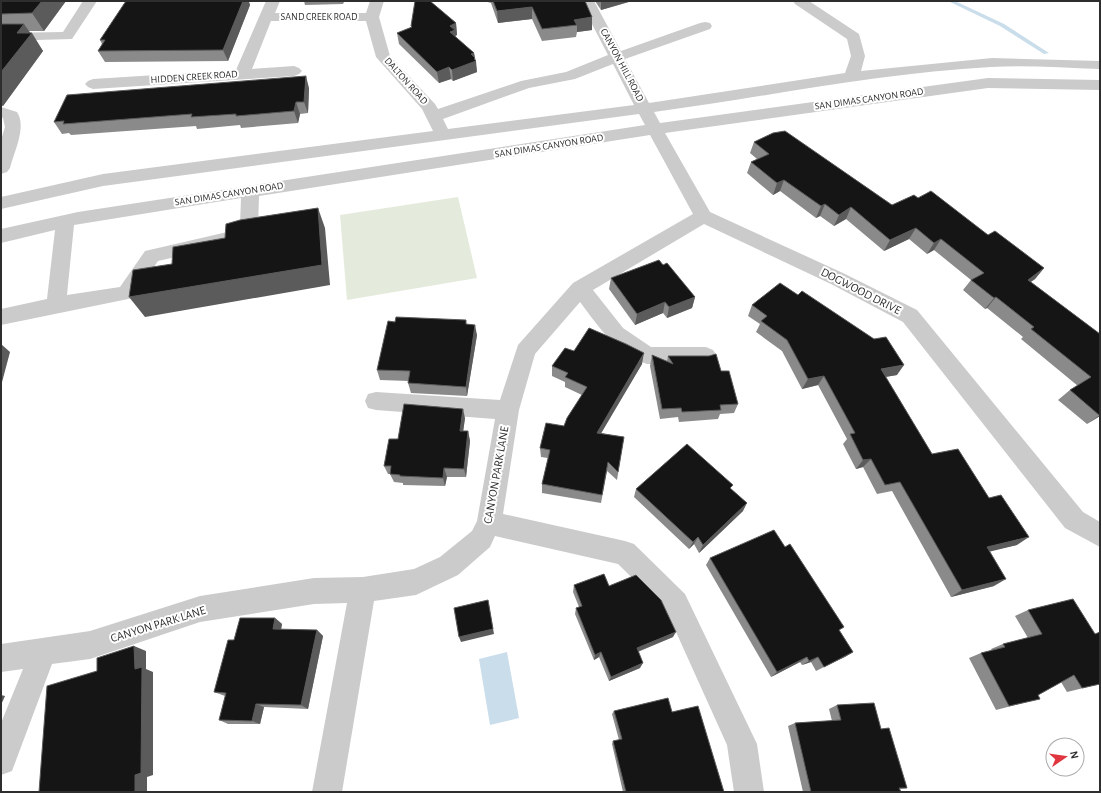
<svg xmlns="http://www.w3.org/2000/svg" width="1101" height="793" viewBox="0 0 1101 793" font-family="'Alegreya Sans',sans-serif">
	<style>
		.green { fill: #e4ebdc }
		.water { fill: #c9ddea }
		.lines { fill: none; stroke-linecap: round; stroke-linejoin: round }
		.stream { fill: #c9ddea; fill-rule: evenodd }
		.minor { fill: #cbcbcb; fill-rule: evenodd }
		.wall { fill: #8a8a8a }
		.shaded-wall { fill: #5b5b5b }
		.building { fill: #151515; stroke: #5b5b5b }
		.labels { text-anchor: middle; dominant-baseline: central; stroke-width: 4; stroke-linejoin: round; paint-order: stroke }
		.far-street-label { font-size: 10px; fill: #2e2e2e; stroke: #fff }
		.street-label { font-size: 12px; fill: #2e2e2e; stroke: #fff }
	</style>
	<rect width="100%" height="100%" fill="#fff"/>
	<!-- green -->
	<path class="green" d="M458 197 477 278 347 300 340 215Z"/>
	<!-- water -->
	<path class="water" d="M507 652 519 718 490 725 479 659Z"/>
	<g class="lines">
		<!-- stream -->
		<path class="stream" d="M948 1H955L1004 24 1049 53 1044 54 1000 26Z"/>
		<!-- minor -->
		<g class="minor">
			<path d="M83 1H97L72 39 1 41V33L63 32Z"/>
			<path d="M266 1H280L275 13H366L370 1H384L379 17 390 56 435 104 438 109 521 81 566 72 608 55 580 1H594L621 51 700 23 705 22 710 23 712 26 710 29 625 59 649 103 845 73 851 56 847 39 795 4 793 1H809L859 34 865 56 861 71 992 58 1100 61V69C1064 68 1027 65 991 67 878 73 766 97 654 112L660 123 988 78 1100 80V90L988 88 665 133 710 212 845 274 917 310 1083 512 1100 522V547L1065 528 903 322 831 284 704 224 593 290 623 328 651 347H706L713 350 717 356 713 362 706 365 647 364C616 353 598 326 580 302L535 354 519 410 503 514 625 541 634 544 685 594 757 744 764 792H734L727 745 667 612 618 564 495 536 490 547 458 575 416 595 374 601 342 792H312L347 603 314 604 200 622 90 659 52 664 12 771 1 775V723L23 669 1 672V644L90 631 200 596 314 578 363 577 414 569 440 557 472 531 477 521 495 419 376 410 368 408 365 401 368 394 376 392 500 400 518 345 573 283 693 214 650 135 259 196 258 227 249 240 158 261 133 298 1 325V309L47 299 55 230 1 243V229L78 212 645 125 639 114 103 186 1 209V197L103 174 433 131 422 109 376 57 366 21H271L252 69 294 66 299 68 302 71 299 74 294 76 93 89 88 87 85 84 88 81 93 79 236 70ZM613 64 634 105 448 129 443 119 529 88 575 79ZM241 198 240 225 236 230 145 251 120 287 67 295 74 225Z"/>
			<path d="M1 107 17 112C27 127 14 152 10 168L7 172 1 174V140L5 127 3 118 1 117Z"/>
		</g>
	</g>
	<!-- wall -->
	<g class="wall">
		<path d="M1 1H66L44 31H29L43 51 3 106H1Z"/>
		<path d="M126 1H250L249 2 250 5 228 61 105 62 98 51 102 44 100 40Z"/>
		<path d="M304 1H346V2H344L343 4 305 5Z"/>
		<path d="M484 1H585L592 17V30L577 32 576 37 542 41 532 19 498 23 491 3Z"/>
		<path d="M595 1H632L601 10Z"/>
		<path d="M456 23 457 35 455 36 474 53 477 72 453 81 451 79 439 83 399 44 397 33 411 28V26Z"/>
		<path d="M309 88 308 113 300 114 298 123 241 128 240 125 197 129 196 126 71 135 69 133 62 134 54 122Z"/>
		<path d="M754 142 892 205 918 198 988 235 1044 268 1035 279 1031 282 1100 334V416L1087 424 1058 400 1070 390 1078 386 1021 339 1023 337 987 308 985 309 963 290 971 280 934 250 927 254 909 239 884 251 846 219 834 226 820 216 816 218 780 191 773 195 747 173 751 162 757 159 750 153Z"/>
		<path d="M611 278 695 297 692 308 667 318 663 313 635 325 609 289Z"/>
		<path d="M752 305 897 375 885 377 932 454 1017 545 989 551 994 586 951 597 892 491 877 494 863 467 856 469 843 444 847 439 818 385 802 389 782 351 756 332 760 324 748 316Z"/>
		<path d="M467 324 477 335 467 396 411 393 408 383 409 381 380 380 377 370Z"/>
		<path d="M574 351 642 364 601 433 624 437 617 480 607 471 601 503 542 493V484L548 458 541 457 540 448 564 426 582 395 565 387V382L552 376V366Z"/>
		<path d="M652 355 667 361 668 356 721 371 738 404 734 413 720 414 718 419 679 422 678 417 660 419 650 366Z"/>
		<path d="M465 418 463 431H468L470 441 466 477H447L445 486 403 485V483L394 482 390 474H388L384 466 398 439Z"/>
		<path d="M636 489H731L743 511 699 553 694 544 689 549 634 497Z"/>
		<path d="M710 558 840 631 853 652 816 671 811 662 802 665 800 662 771 677 706 565Z"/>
		<path d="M574 585 609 586 673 637 638 652 640 668 609 681 599 657 594 660 575 614 576 608 579 607 573 592Z"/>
		<path d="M1028 610 1100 684 1067 692 1061 682 1026 702 996 710 969 658 981 653 992 651 991 649 1003 644 1028 638 1015 616Z"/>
		<path d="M275 618 282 624 281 630H317L323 636 308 709 264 707 260 724H228L219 720 225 696 214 692 234 640Z"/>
		<path d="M837 705 881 729 907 788 900 789 901 792H803L788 726 795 723 832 721 829 709Z"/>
		<path d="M614 711 672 712 724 792H623L612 744 613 741 619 740 612 714Z"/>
	</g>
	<!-- shaded-wall -->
	<g class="shaded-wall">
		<path d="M42 1H66L44 31 32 13Z"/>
		<path d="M243 1H250L249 2 250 5 228 61 223 50Z"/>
		<path d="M601 1H632L601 10Z"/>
		<path d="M532 7V19L498 23 497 11Z"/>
		<path d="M592 17V30L577 32V25L574 20Z"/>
		<path d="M456 23 457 35 455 36 456 42 452 43 450 26Z"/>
		<path d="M24 24 31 34 32 33 43 51 3 106 1 104V72L17 33Z"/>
		<path d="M474 53 475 58 476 61 477 72 453 81 452 70 471 54Z"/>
		<path d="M449 67 451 79 439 83 437 72Z"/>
		<path d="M306 76 309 88 308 113 304 102Z"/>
		<path d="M296 102 300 114 298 123 294 111Z"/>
		<path d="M784 180 780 191 773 195 777 183Z"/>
		<path d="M825 204 820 216 816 218 821 206Z"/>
		<path d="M851 207 846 219 834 226 839 215Z"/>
		<path d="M318 208 325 228 330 285 145 317 129 297Z"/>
		<path d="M916 228 909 239 884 251 890 240Z"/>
		<path d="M941 239 934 250 927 254 934 243Z"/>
		<path d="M1044 268 1035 279 1018 290 1028 280Z"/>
		<path d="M695 297 692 308 667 318 669 307Z"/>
		<path d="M996 297 987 308 985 309 994 298Z"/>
		<path d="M665 302 663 313 635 325 637 314Z"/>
		<path d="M475 325 477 335 467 396 466 387Z"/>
		<path d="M1 344 10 352 1 386Z"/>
		<path d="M644 353 642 364 596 442 597 433Z"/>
		<path d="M904 365 897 375 873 379 881 369Z"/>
		<path d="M824 376 818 385 802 389 808 379Z"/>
		<path d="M463 409 465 418 462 440 460 431Z"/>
		<path d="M1100 415V416L1087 424Z"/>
		<path d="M468 431 470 441 466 477 464 469Z"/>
		<path d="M871 459 863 467 856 469 863 460Z"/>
		<path d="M444 468 447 477 445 486 443 478Z"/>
		<path d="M747 503 743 511 699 553 703 545Z"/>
		<path d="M698 537 694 544 689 549 693 542Z"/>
		<path d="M1029 537 1017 545 976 555 987 547Z"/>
		<path d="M1006 579 994 586 951 597 962 590Z"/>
		<path d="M488 600 494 634 461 642 459 637Z"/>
		<path d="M275 618 282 624 280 635 273 629Z"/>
		<path d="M317 630 323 636 308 709 301 705Z"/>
		<path d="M676 632 673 637 634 653 637 648Z"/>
		<path d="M134 646 146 651V669L153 672V775L147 777V792H135Z"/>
		<path d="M601 652 599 657 594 660 595 655Z"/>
		<path d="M853 652 845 657 816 671 824 667Z"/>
		<path d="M807 657 800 662 771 677 777 672Z"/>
		<path d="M818 657 811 662 802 665 809 661Z"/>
		<path d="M643 663 640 668 609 681 611 677Z"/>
		<path d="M1 695 5 696 1 705Z"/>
		<path d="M256 704 264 707 260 724 252 721Z"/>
	</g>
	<!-- building -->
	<g class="building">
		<path d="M1 1H42L32 13 1 14Z"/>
		<path d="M126 1H243L223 50 98 51 105 40H100Z"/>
		<path d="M415 1H430L456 23 450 26 455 30 450 32 474 53 471 54 475 58 474 59 476 61 452 70 449 67 437 72 397 33 412 27 411 26Z"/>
		<path d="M493 1H585L592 17 574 20 577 25 542 29 532 7 497 11Z"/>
		<path d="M1 24H24L17 33H32L1 72Z"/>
		<path d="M306 76 304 102H296L294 111 236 116V114L191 117 192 114 63 124 64 121 54 122 67 95Z"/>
		<path d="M785 131 892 205 914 195 918 198 931 191 988 235 995 231 1044 268 1028 280 1100 334V415H1099L1070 390 1091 377 1031 329 1034 327 996 297 994 298 971 280 984 273 941 239 934 243 916 228 890 240 851 207 839 215 825 204 821 206 784 180 777 183 751 162 769 154 754 142 773 133Z"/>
		<path d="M318 208 322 265 129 297 133 270 172 264 173 247 225 238 226 224 240 220Z"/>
		<path d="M659 260 663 265 667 263 695 297 669 307 665 302 637 314 611 278Z"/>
		<path d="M780 283 798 295 802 291 874 339 886 337 904 365 881 369 932 454 958 449 989 498 1001 495 1029 537 987 547 1006 579 962 590 900 482 885 485 871 459 863 460 850 434 855 433 824 376 808 379 787 340 761 321 767 316 752 305Z"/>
		<path d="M396 317 466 320V324L475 325 466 387 408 383 410 371 377 370 388 321 395 322Z"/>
		<path d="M589 328 626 344 644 353 597 433 624 437 618 472 608 462 602 495 542 484 550 450 540 448 546 423 564 426 567 418 587 387 565 377 568 373 552 366 565 348 574 351Z"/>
		<path d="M716 354 721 371H729L738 404 720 405 721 410 682 412 681 408 662 409 652 355 673 364 668 356H709Z"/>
		<path d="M404 404 463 409 460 431H468L464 469 444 468 443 478 400 476V475L390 474 391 466H384L389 439H398Z"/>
		<path d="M687 444 733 485 730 488 747 503 703 545 698 537 693 542 636 489Z"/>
		<path d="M774 530 785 547 790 544 844 627 839 630 853 652 824 667 818 657 809 661 807 657 777 672 710 558Z"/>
		<path d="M604 574 609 586 636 575 661 600 676 632 637 648 643 663 611 677 601 652 595 655 576 608 582 606 574 585Z"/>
		<path d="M1073 599 1095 634 1100 632V684L1082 688 1074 675 1038 695 1040 699 1009 706 981 653 1005 647 1003 644 1042 634 1028 610Z"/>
		<path d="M488 600 493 629 459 637 454 608Z"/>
		<path d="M240 618H275L273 629 317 630 301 705 256 704 252 721 219 720 226 693 214 692 228 640H234Z"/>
		<path d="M134 646 135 669 142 667 141 773 135 775V792H39L47 686 97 671V658Z"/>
		<path d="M668 698 672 712 698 706 724 792H626L613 741 622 739 614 711Z"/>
		<path d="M874 703 881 729 889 728 907 788H899L901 792H811L795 723 841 720 837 705Z"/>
	</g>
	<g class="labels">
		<!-- far-street labels -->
		<g class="far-street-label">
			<text x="319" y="17">SAND CREEK ROAD</text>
			<text transform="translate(622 65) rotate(62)">CANYON HILL ROAD</text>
			<text transform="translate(194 77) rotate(-4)">HIDDEN CREEK ROAD</text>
			<text transform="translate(406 81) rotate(48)">DALTON ROAD</text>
			<text transform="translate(869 99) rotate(-8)">SAN DIMAS CANYON ROAD</text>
			<text transform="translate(549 146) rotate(-9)">SAN DIMAS CANYON ROAD</text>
			<text transform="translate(229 194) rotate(-9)">SAN DIMAS CANYON ROAD</text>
		</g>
		<!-- street labels -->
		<g class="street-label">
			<text transform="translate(861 291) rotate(27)">DOGWOOD DRIVE</text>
			<text transform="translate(496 475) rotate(-80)">CANYON PARK LANE</text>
			<text transform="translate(158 624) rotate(-17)">CANYON PARK LANE</text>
		</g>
	</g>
	<!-- border -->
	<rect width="1101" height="793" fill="none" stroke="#2e2e2e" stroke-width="4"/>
	<!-- north arrow -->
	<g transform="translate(1065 757) rotate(77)"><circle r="19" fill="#ffffff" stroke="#ababab"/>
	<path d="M0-3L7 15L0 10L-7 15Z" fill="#df363f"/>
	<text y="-6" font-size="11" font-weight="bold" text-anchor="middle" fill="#2e2e2e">N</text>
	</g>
</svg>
